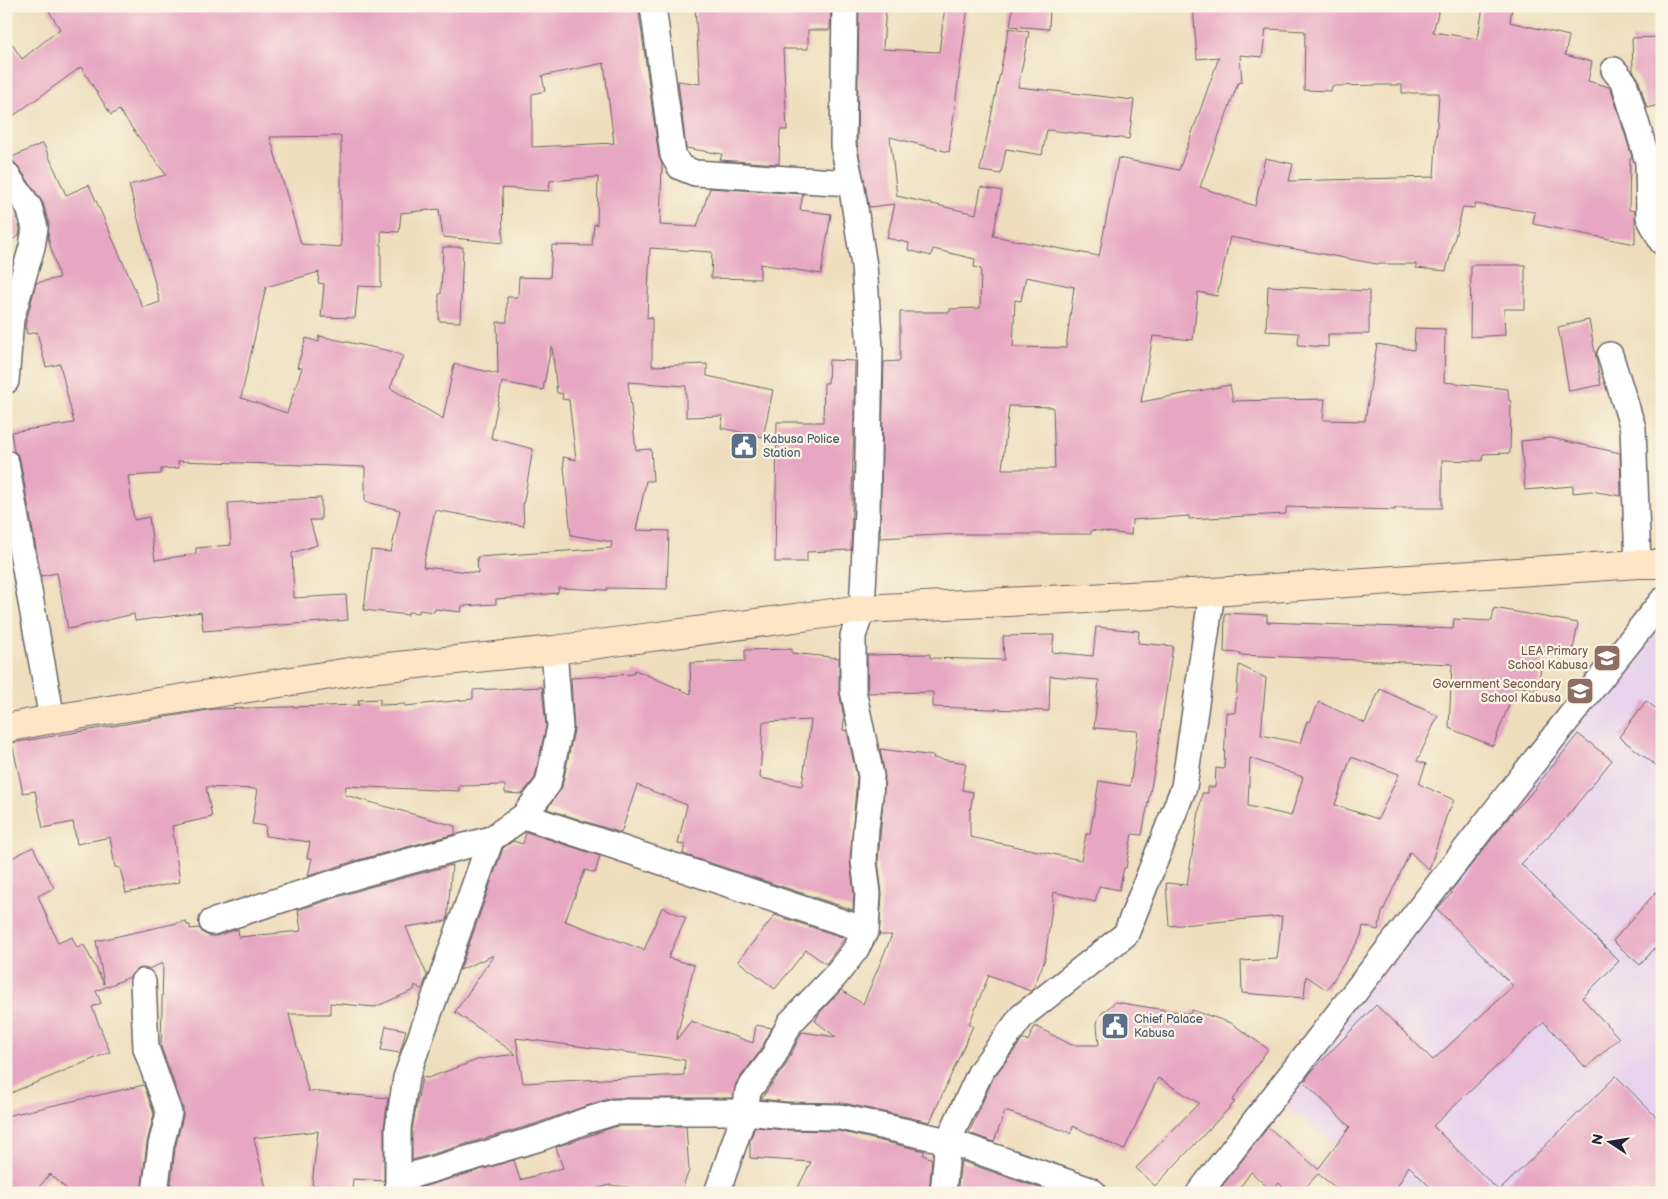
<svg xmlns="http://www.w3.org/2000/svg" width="1668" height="1199" viewBox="0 0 1668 1199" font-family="'Balsamiq Sans',sans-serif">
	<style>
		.built { fill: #e8d2ee }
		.building { fill: #e7a7c2; fill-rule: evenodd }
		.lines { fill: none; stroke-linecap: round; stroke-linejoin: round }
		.street-casing { stroke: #696468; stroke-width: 28 }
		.secondary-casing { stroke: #696468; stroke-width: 30 }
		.street { stroke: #fff; stroke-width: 25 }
		.secondary { stroke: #fde5c5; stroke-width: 28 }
		.labels { text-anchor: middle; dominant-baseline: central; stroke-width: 4.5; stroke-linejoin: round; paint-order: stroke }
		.service-label { font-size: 12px; fill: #4e5e75; stroke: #fcf5e5; text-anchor: start }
		.education-label { font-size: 12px; fill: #785e54; stroke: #fcf5e5; text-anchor: end }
	</style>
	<rect width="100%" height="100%" fill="#fcf5e5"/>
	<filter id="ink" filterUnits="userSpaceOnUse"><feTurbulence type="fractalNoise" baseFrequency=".02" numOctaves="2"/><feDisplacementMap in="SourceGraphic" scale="10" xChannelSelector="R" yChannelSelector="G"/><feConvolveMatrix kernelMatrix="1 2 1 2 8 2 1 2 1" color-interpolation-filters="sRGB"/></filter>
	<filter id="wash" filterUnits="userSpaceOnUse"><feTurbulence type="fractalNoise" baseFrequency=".0096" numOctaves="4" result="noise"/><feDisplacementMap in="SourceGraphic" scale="20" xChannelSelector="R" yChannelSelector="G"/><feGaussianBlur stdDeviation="1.12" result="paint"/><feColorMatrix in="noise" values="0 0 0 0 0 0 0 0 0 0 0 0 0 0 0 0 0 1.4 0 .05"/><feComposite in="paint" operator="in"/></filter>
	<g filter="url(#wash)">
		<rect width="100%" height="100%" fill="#eedebd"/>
		<!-- built -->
		<path class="built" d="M1637 632 1662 637V1193H1408L1366 1166 1273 1098Z"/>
		<g id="blocks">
			<!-- building -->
			<g class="building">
				<path d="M46 6H638L659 157 662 164 660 225 697 227 710 188 803 194 800 210 831 214 821 274 760 264V279L711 278 712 252 650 248 647 318 652 317V366L707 364V376L773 390 763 437 721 428 723 416 686 417V386L628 382 636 450 651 449 653 481H646L636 530 669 531 667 589 607 588V590L558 588V593L527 596V597L496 599V604L462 606 461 612 435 609 434 612 419 610V613L408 612V615L364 610 371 550 391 552 400 510 365 502V467L178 461 179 468 161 469V474L128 476 134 520 149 517 155 560 196 554V548L231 545 228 503 321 498V520H310L317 545 292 553 294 598 346 595 348 620 203 631 201 612 135 621 134 614 68 629 57 573 41 576 20 460 17 454 14 451 11 432 74 423 60 364 46 367 37 332 27 334 25 326 36 283 59 278 48 237 49 224 43 203 18 166 13 161 6 160 43 143 66 195 89 185 143 308 160 302 129 185 166 175 119 110 111 115 81 67 6 121V35L22 59 60 29ZM604 63 614 143 532 147V94L545 91 542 76ZM341 136V247L301 244 270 137ZM598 177 597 225 594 224 592 246 552 245 550 278 519 277 518 297H507V322H497L498 374 454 364 443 419 390 388 403 356 390 351 319 336V342L306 338 297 367 302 368 287 413 241 398 266 287 319 272 318 283 324 284 321 317 355 318 358 286 381 287V231L399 232 401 213 439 209 443 237 503 243 502 188 549 191 550 181ZM551 347H552L557 393 563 394 562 399 569 400 576 460 563 457 571 535 612 542 611 548 477 557 478 573 423 567 435 510 524 526 523 506 533 449 491 438 502 382 543 390Z"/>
				<path d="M695 6H831L830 30H808V49H783L787 130H780L779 164 720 160 722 154 686 148 678 81 700 84Z"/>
				<path d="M859 6H886L883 49 939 52 945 6H968L949 152 890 137 897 196 976 214 981 187 1002 191 993 236 1099 256 1118 158 1179 170 1219 57 1197 59 1193 6H1440L1433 32 1478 39 1483 6H1512L1510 22 1569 36 1565 55 1592 62 1588 81 1609 87 1611 89 1632 157 1630 158 1629 210 1635 211V244L1533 224 1535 212 1475 204V208L1463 207 1446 271 1416 268V264H1377L1230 237 1217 296 1198 292 1193 340 1153 336 1141 402 1230 385 1233 401 1325 399 1323 420 1365 421 1377 344 1414 350 1415 328 1445 329 1444 382 1508 389 1509 401H1511L1510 453 1483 454 1482 461 1442 460V508H1395V510L1286 507V514L1189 519V516L1132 520 1131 535 1091 530V534H958L880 538 884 362 900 361V312H950V309L980 308 981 269 974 267 975 259 933 249 931 256 908 250 909 243 887 238 895 204 869 207 857 144ZM1266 29 1305 31 1304 90 1331 91 1332 86 1383 85H1402V93H1439L1434 177 1289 181 1293 164 1265 158 1255 206 1200 187 1238 83 1242 82 1240 55 1262 57ZM1026 277 1074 287 1066 348 1013 347 1015 300 1021 301ZM1009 406 1053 407 1055 469H1002Z"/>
				<path d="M1013 6H1050L1049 29 1010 26Z"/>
				<path d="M1009 28 1029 32 1018 87 1134 100 1129 139 1047 130 1042 155 1006 149 1001 174 980 171Z"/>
				<path d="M1659 37 1662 104 1647 108 1638 78 1633 71 1632 38Z"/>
				<path d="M6 200 16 213 20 229 19 236 6 243Z"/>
				<path d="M443 247H463L460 322 439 321V294H441Z"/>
				<path d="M1471 265H1525V309H1504L1505 335 1470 337Z"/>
				<path d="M1268 286 1369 291V334H1328V347L1298 345 1299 333 1266 331Z"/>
				<path d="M1589 320 1601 385 1569 391 1558 327Z"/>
				<path d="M829 360 855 361 851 550 807 552V562H775L777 422H823L824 383H828Z"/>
				<path d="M1551 438 1620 453 1621 496 1591 491 1573 493V486L1525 490 1521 441Z"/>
				<path d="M1494 608 1578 623 1572 656 1544 651 1537 690 1516 686 1493 746 1449 728 1452 664 1240 655 1241 653 1224 652 1225 613 1267 615V622L1453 629 1454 619 1492 621Z"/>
				<path d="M1096 627 1139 631 1138 643 1173 646 1155 766 1142 835 1132 834 1126 868H1124L1119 890 1099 886 1095 902 1054 892 1045 959 1033 989 1030 991 989 975 969 1024 973 1026 930 1122 843 1103 787 1102 761 1099 785 1066 802 1032 836 1037 815 1021 820 1012 841 990 863 1004 892 935H879L882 894 878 861 885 777 880 749 934 756 933 758 966 763 962 790 973 792 970 812V837L1081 860 1086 834H1090L1099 781 1130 786 1138 731 1094 728 1099 680 1050 676 1049 711 933 707V692L868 693 867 655 930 654V658L1004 660 1003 636 1054 635 1052 652 1093 656Z"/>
				<path d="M792 649V653L839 658V690L844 719 843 730 847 731 857 777 850 860 854 894 853 910 683 854 685 845 678 844 687 805 637 785 621 833 547 809 562 787 574 730 571 678 633 674 635 670 691 694 690 663 745 661V650ZM811 720 802 786 760 778 763 722Z"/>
				<path d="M1239 665 1266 678 1261 735 1300 743 1307 721 1310 722 1319 702 1365 723 1380 689 1438 716 1417 761 1426 764 1419 784 1454 800 1446 817 1429 870 1410 852 1382 913 1378 930 1363 926 1361 936 1327 990 1306 976 1304 998 1242 993 1241 961 1277 959 1282 916 1169 926 1166 883 1187 885 1202 793H1208V787H1215L1216 768 1224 769 1226 712 1235 713ZM1351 757 1399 774 1378 819 1335 805ZM1250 758 1303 777 1291 816 1248 806Z"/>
				<path d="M542 687 546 726 535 778 522 794 505 793V785L459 786V791L346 786 345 795 455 826V834L358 860 308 876 312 858H307L310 842 265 836 266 826 252 824 258 789 206 787 212 817 172 826 180 882 126 893 120 868 115 867 110 837 77 844 73 822 43 828 35 791 23 793 12 743 214 709 359 705 358 700 380 699V705L405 704V706L473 699V690Z"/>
				<path d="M1646 701 1662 713V770L1619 737Z"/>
				<path d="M1578 734 1612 760 1565 819 1521 864 1619 961 1582 998 1619 1038 1586 1068 1544 1022 1433 1126 1499 1191 1616 1076 1662 1123V1186L1654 1193H1436L1409 1166 1394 1193H1343L1318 1174 1300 1193H1288L1279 1183 1272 1191 1251 1172 1236 1193H1230L1222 1186 1268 1127 1318 1169 1350 1127 1304 1082 1312 1071 1376 1005 1433 1060 1513 986 1437 909 1452 893 1451 891 1512 813 1527 798Z"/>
				<path d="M526 832 600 856 595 873 585 870 565 921 644 950 662 907 686 918 668 958 694 965 676 1040 691 1021 753 1043 756 1025 772 1028 760 1051 736 1083 733 1098H611L580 1108 535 1124 412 1160V1129L422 1077 428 1078 480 1059 516 1054 455 1012 494 955 460 970 503 848 513 841 523 844ZM516 1038 685 1060 684 1075 523 1083Z"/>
				<path d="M33 847 54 888 38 896 58 943 72 937 77 948 84 945 104 984 96 941 186 921 187 925H190V929L199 928 203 933 209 936H216L238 929 239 937 301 931 298 910 366 888 452 865 447 921 406 927 427 975 422 990 415 985 414 990 375 1007 330 1003V1014H289L308 1091 388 1098 384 1128V1181L353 1179 352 1189 312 1185 318 1131 254 1138 267 1193H170L175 1148 183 1116V1108L161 1047 163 963 148 969 142 968 136 970 130 977 96 991 101 1003 92 1007 110 1052 6 1095V861Z"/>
				<path d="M1662 885V940L1640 965 1613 941Z"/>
				<path d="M775 915 845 938 826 964 806 950 775 989 738 961Z"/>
				<path d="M1115 1002 1190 1014 1192 1010 1231 1023 1268 1049 1232 1101 1235 1102 1155 1186 1136 1168 1199 1103 1158 1078 1124 1150 1073 1126 1071 1133 1005 1111 994 1142 969 1133 993 1078 1023 1039 1028 1041 1035 1026 1072 1045H1099L1097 1025 1098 1019 1101 1014Z"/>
				<path d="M386 1026 406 1030 400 1053 381 1050Z"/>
				<path d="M144 1085 154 1114 147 1143 141 1193H71L50 1174 34 1193H6V1116Z"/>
				<path d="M617 1126H686L689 1171 680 1193H647L648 1190 610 1185 580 1193H412V1190L514 1160 520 1180 563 1168 556 1147Z"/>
				<path d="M755 1127 786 1130 838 1131 925 1151 923 1155 932 1159 929 1193H795L811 1162 750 1158V1140Z"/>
				<path d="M961 1161 1054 1193H957Z"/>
			</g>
		</g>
	</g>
	<g filter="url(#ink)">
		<use href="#blocks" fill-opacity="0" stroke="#696468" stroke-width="1"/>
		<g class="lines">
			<defs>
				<g id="street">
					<path d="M653 6 673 155 680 167 695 173 851 183"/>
					<path d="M1614 70 1624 82 1648 162 1649 217 1662 242"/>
					<path d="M6 174 29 207 35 228 32 247 11 319 6 381"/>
					<path d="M1610 355 1633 428 1638 564"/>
					<path d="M6 463 52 719"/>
					<path d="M524 816 866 930"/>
					<path d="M212 922 362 874 491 839"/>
					<path d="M143 982 146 1048 169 1113 161 1145 155 1193"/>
					<path d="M399 1179 540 1138 585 1121 615 1112H745L786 1116 840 1117 948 1141 1090 1190 1094 1193"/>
					<path d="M398 1193V1128L406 1078 491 839 524 816 548 784 560 727 554 650"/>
					<path d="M717 1193 745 1112 748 1091 772 1059 790 1023 835 976 856 949 866 930 868 893 864 861 866 828 870 796 871 776 853 690V636L862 609 867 510 870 349 864 266 851 183 843 145 845 6"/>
					<path d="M943 1193 948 1141 981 1071 1022 1016 1126 934 1184 787 1212 592"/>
					<path d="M1199 1193 1517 783 1662 601"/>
				</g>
				<path id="secondary" d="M6 728 52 719 368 669 554 650 862 609 1212 592 1638 564H1662"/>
			</defs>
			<!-- street casing -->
			<use href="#street" class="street-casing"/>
			<!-- secondary casing -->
			<use href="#secondary" class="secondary-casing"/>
			<!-- street -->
			<use href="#street" class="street"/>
			<!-- secondary -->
			<use href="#secondary" class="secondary"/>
		</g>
	</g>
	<!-- icons -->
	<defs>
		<symbol id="civic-square" viewBox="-11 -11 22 22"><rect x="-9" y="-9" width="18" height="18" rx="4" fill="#5c6f8a" stroke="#fcf5e5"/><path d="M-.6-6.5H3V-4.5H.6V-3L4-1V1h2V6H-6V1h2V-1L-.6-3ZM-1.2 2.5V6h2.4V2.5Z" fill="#fff"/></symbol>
		<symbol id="school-square" viewBox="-11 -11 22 22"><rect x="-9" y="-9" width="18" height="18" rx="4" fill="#8d6e63" stroke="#fcf5e5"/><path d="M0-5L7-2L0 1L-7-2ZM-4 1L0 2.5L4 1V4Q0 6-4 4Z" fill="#fff"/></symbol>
	</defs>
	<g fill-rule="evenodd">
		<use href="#civic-square" x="728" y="430" width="32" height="32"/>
		<use href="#school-square" x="1591" y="642" width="32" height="32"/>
		<use href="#school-square" x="1564" y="675" width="32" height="32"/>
		<use href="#civic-square" x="1099" y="1010" width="32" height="32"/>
	</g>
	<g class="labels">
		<!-- service labels -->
		<g class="service-label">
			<text x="763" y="439">Kabusa Police<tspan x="763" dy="14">Station</tspan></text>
			<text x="1134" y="1019">Chief Palace<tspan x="1134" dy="14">Kabusa</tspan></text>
		</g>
		<!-- education labels -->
		<g class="education-label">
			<text x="1588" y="651">LEA Primary<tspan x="1588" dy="14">School Kabusa</tspan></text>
			<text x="1561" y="684">Government Secondary<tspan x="1561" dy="14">School Kabusa</tspan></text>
		</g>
	</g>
	<!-- margin -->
	<rect width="1668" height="1199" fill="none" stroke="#fcf5e5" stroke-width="25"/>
	<!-- north arrow -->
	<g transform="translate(1610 1142) rotate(282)" stroke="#fcf5e5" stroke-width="4" paint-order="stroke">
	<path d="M0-4L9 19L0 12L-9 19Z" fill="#22223b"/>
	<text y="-8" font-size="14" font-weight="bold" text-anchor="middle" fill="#22223b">N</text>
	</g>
</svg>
